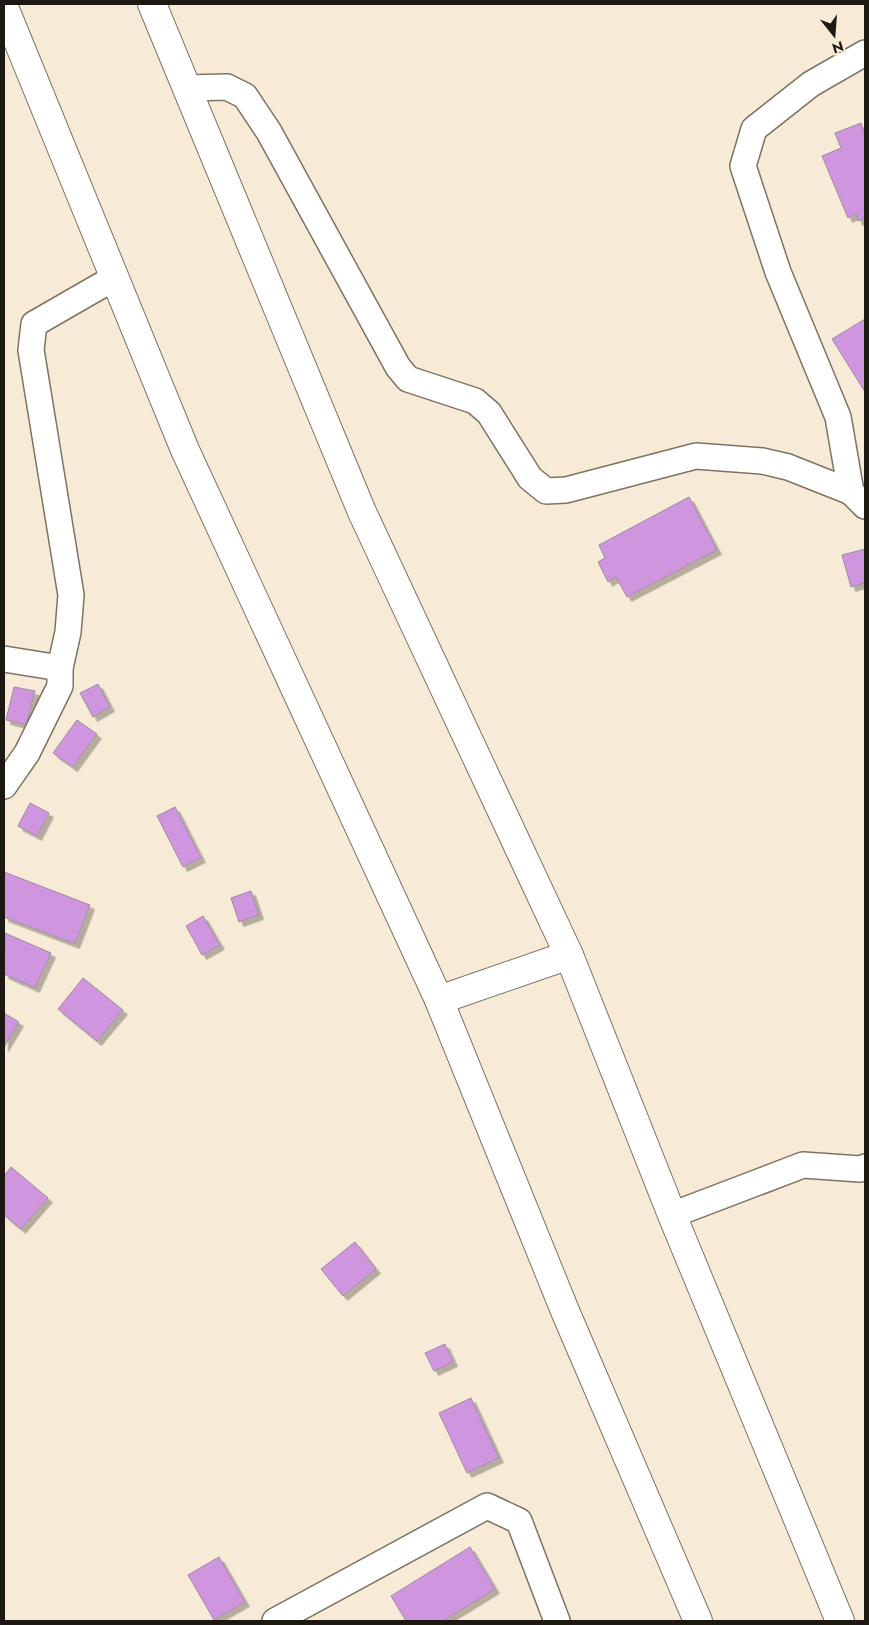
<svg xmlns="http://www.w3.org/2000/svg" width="869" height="1625" viewBox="0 0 869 1625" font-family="Jost,sans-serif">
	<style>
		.building { fill: #d095df; stroke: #9b8d9e; filter: url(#shadow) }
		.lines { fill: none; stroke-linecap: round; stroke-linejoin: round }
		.minor-casing { stroke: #7d7362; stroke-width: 28 }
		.motorway-casing { stroke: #7d7362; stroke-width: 30 }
		.minor { stroke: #fff; stroke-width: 25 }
		.motorway { stroke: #fff; stroke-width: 28 }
	</style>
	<defs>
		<filter id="shadow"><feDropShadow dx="4.5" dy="4.5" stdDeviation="0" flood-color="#0004"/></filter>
	</defs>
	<rect width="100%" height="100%" fill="#f7ebd8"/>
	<!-- building -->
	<g class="building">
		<path d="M861 123 865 135V218L858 221 856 214 848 218 822 156 841 148 835 133Z"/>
		<path d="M865 319V392L832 339Z"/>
		<path d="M689 497 717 550 627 597 616 577 608 582 598 562 605 558 599 545Z"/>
		<path d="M865 549V583L851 587 842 555Z"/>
		<path d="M98 684 110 707 93 717 80 693Z"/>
		<path d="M14 687 35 691 26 725 6 720Z"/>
		<path d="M77 720 97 734 73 767 53 753Z"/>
		<path d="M30 803 49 813 37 836 18 826Z"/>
		<path d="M175 807 201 858 183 867 157 816Z"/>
		<path d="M4 872 90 905 75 944 4 917Z"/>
		<path d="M251 891 259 915 239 922 231 898Z"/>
		<path d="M203 916 220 945 202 955 186 926Z"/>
		<path d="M5 933 51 953 35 988 4 974Z"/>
		<path d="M83 978 123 1010 97 1041 58 1009Z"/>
		<path d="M4 1013 19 1022 4 1047Z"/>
		<path d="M11 1167 48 1198 21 1229 4 1215V1176Z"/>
		<path d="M355 1242 376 1269 343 1296 321 1269Z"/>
		<path d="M445 1344 453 1362 434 1371 425 1353Z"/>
		<path d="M471 1398 499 1458 467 1473 439 1413Z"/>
		<path d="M470 1547 495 1589 443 1621H406L391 1596Z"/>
		<path d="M219 1557 245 1602 214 1620 188 1575Z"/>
	</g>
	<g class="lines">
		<defs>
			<g id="minor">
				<path d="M865 53 811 84 754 129 743 166 778 272 838 417 851 492 865 506"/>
				<path d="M187 88 227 87 245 96 269 132 398 367 408 379 475 401 489 413 530 478 546 491 566 490 696 456 762 461 788 467 851 492"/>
				<path d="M4 659 60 668"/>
				<path d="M4 786 27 753 60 686V668L68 632 71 595 31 350 34 324 114 278"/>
				<path d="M672 1215 803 1165 860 1169 865 1167"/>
				<path d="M275 1621 487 1506 519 1521 557 1621"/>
			</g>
			<g id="motorway">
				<path d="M152 4 362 512 569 955 672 1215 840 1621"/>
				<path d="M4 7 185 450 439 1000 565 1311 698 1621"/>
				<path d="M439 1000 569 955"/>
			</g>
		</defs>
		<!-- minor casing -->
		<use href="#minor" class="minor-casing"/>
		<!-- motorway casing -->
		<use href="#motorway" class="motorway-casing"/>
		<!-- minor -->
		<use href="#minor" class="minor"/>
		<!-- motorway -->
		<use href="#motorway" class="motorway"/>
	</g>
	<!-- border -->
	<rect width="869" height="1625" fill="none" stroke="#1d1912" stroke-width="10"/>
	<!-- north arrow -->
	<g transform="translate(834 35) rotate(163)" stroke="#f7ebd8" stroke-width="4" paint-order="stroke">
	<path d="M0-4L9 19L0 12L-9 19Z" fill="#1d1912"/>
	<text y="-8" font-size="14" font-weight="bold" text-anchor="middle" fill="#1d1912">N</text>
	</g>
</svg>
